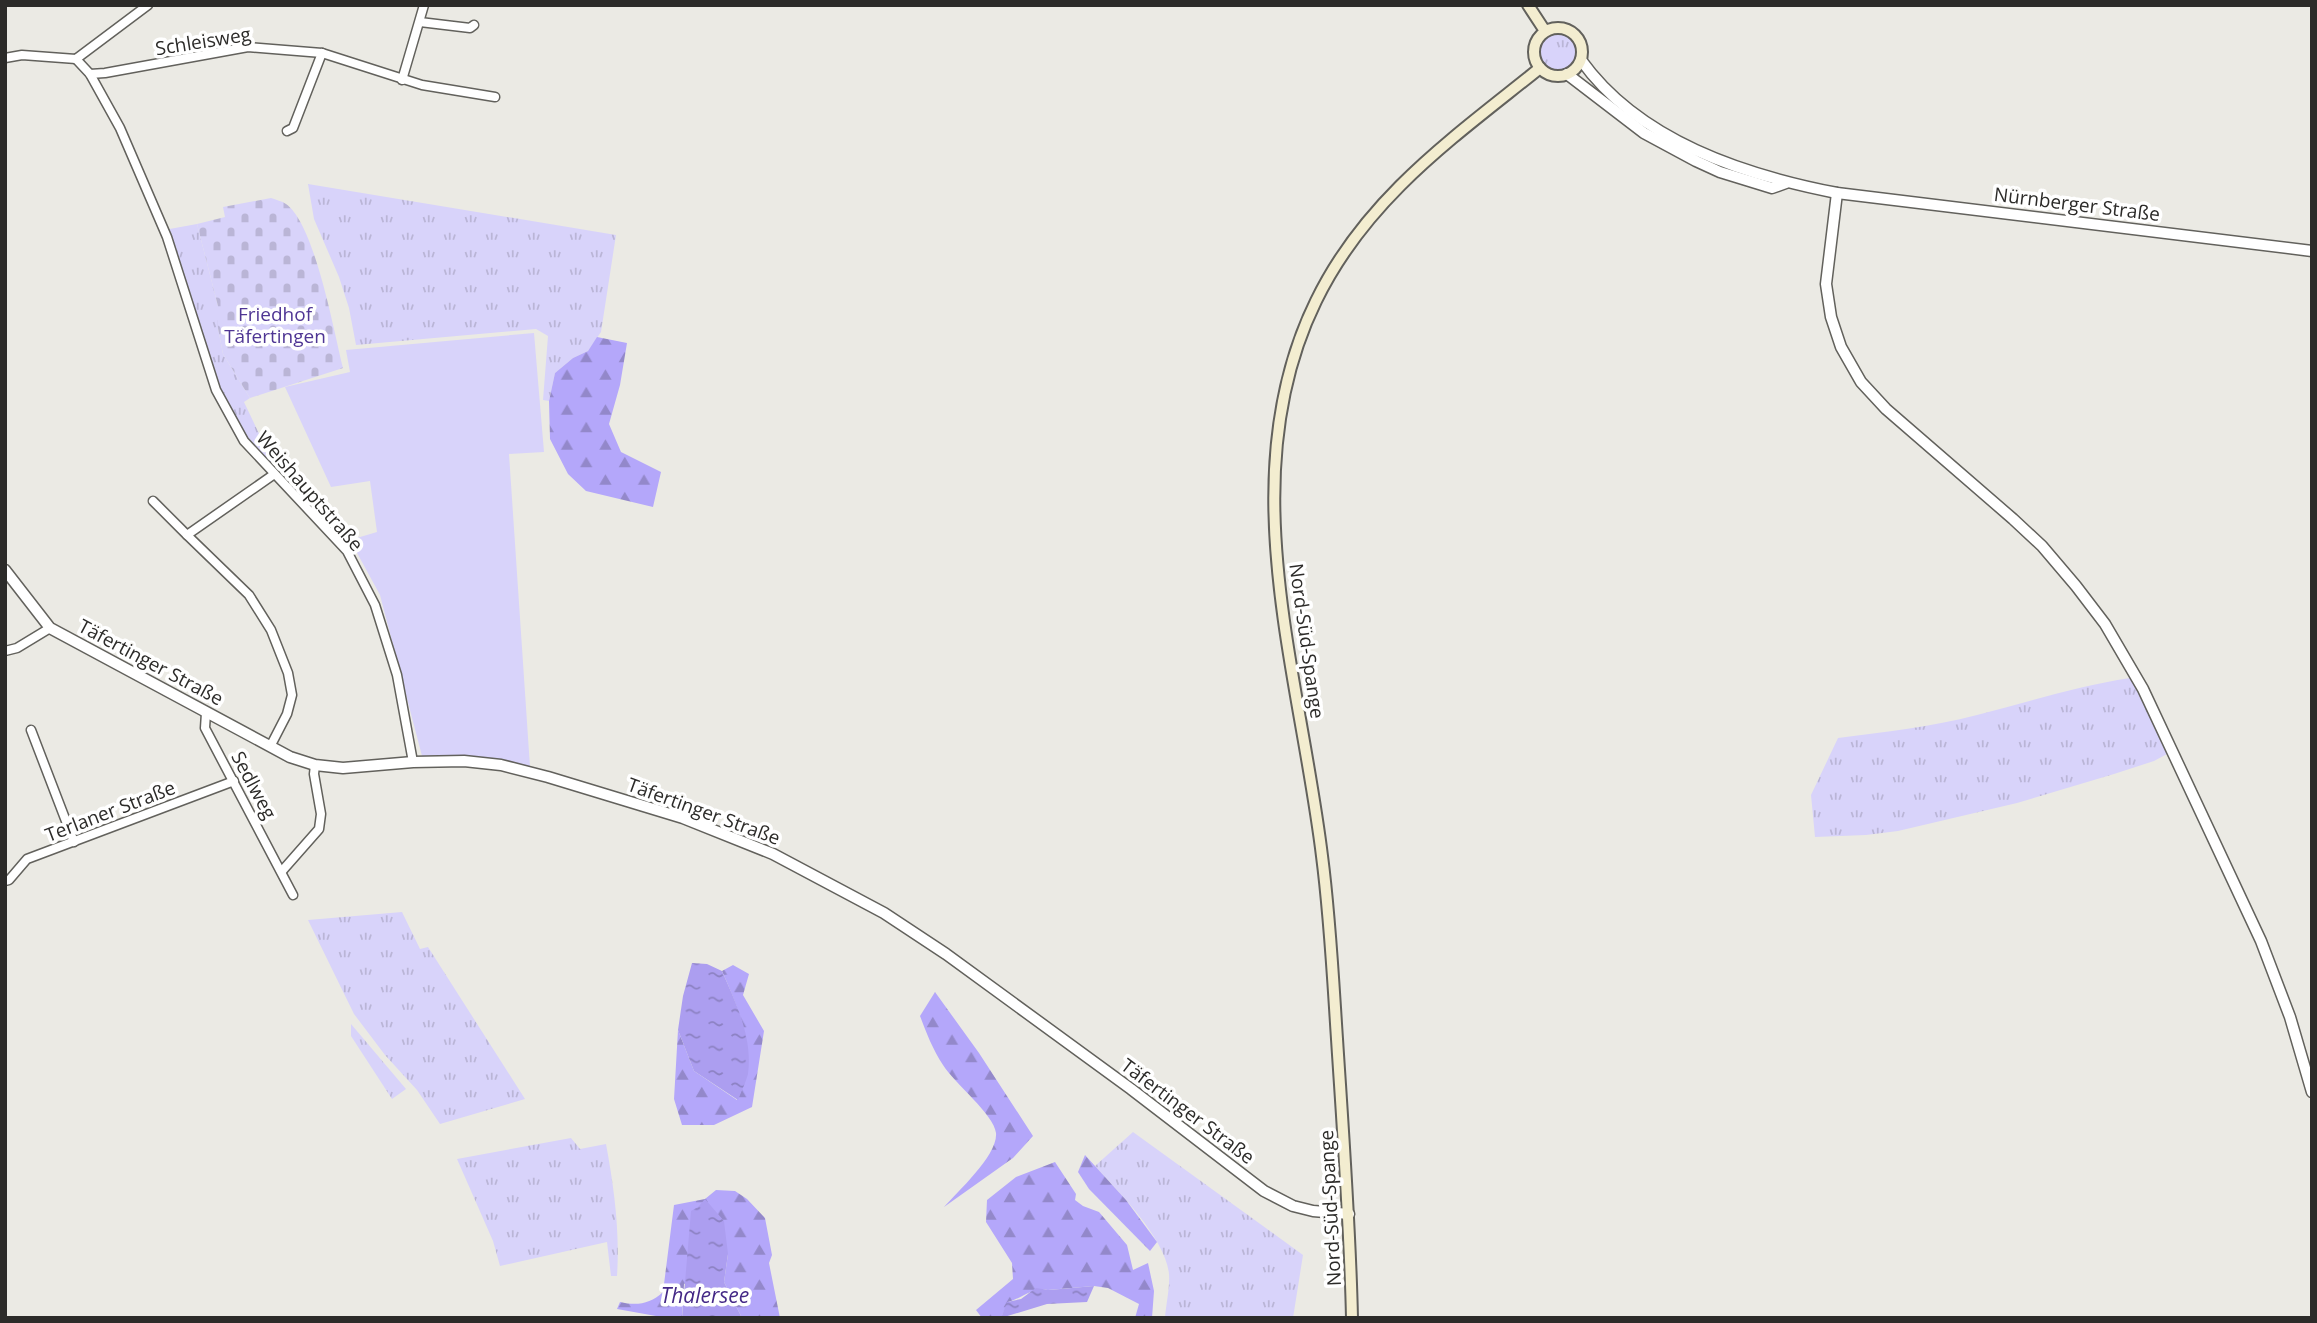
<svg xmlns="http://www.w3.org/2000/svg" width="2317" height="1323" viewBox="0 0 2317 1323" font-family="'Open Sans',sans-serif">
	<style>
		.grass { fill: url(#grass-tufts) }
		.forest { fill: url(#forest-firs) }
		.cemetery { fill: url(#cemetery-stones) }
		.park { fill: #d8d3fa }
		.water { fill: url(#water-ripples) }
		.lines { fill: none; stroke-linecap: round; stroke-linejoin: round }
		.minor-casing { stroke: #62615c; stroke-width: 11 }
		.tertiary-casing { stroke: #62615c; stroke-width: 13 }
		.secondary-casing { stroke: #62615c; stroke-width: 14 }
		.minor { stroke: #fff; stroke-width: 8 }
		.tertiary { stroke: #fff; stroke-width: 10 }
		.secondary { stroke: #f3edd0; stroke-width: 10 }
		.labels { text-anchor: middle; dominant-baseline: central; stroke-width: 7; stroke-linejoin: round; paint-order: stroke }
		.street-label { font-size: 19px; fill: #2c2b29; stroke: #fff }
		.park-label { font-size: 19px; fill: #4f3694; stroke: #fff }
		.water-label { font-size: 21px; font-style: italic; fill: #442886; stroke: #fff }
	</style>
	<defs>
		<pattern id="grass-tufts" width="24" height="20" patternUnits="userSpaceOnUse" patternTransform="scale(1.75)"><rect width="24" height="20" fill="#d8d3fa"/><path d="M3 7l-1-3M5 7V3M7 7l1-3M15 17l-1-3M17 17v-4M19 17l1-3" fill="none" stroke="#bab5d6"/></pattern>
		<pattern id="forest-firs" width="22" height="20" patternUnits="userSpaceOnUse" patternTransform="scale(1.75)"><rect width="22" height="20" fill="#b4a7fa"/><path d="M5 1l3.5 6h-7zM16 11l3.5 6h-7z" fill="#9388ca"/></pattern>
		<pattern id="cemetery-stones" width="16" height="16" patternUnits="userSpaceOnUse" patternTransform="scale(1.75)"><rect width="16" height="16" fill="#d8d3fa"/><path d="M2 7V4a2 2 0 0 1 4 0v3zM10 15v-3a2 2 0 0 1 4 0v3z" fill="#bab5d6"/></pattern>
		<pattern id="water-ripples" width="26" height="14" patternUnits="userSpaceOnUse" patternTransform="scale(1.75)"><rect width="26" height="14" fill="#ac9ef0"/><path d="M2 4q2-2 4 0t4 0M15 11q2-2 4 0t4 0" fill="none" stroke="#8c81c2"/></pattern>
	</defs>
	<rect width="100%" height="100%" fill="#ebeae4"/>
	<!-- grass -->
	<g class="grass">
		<circle cx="1558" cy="52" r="19"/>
		<path d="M308 184 616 235 601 332 588 351 573 358 555 373 549 401 543 400 548 336 536 329 356 345 349 308 339 277 314 219Z"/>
		<path d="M197 224 218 306V328L223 354 250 398 244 402 272 461 266 466 244 441 216 390 164 230Z"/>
		<path d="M2130 678 2145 705 2167 754 2154 761 2114 774 2017 803 1898 831 1866 835 1815 837 1811 795 1838 738C1885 732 1931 727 1977 715 2028 702 2077 686 2130 678Z"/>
		<path d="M402 912 420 949 428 947 525 1099 440 1124 417 1090 385 1055 354 1014 308 920Z"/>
		<path d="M351 1024 406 1089 392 1099 351 1036Z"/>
		<path d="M1133 1132 1303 1255 1293 1318H1165C1166 1304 1170 1288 1169 1274 1166 1239 1118 1191 1095 1166Z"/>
		<path d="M571 1138 580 1149 606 1144C614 1187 620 1232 617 1276H611L607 1242 500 1266 493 1241 457 1159Z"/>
	</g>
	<!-- forest -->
	<g class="forest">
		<path d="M597 337 627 343 620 385 609 424 621 452 661 472 653 507 586 491 568 474 550 439 549 401 555 373 573 358 588 351Z"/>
		<path d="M733 965 749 974 743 995 764 1031 752 1107 714 1125H682L674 1099 678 1030 694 1071 737 1100C760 1057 740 1012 722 971Z"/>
		<path d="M935 992 979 1053 1033 1136 1013 1158 944 1207C958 1191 998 1155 996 1133 994 1114 954 1083 943 1065 933 1050 926 1032 920 1016Z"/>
		<path d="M1085 1155 1126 1200 1157 1242 1150 1251 1089 1189 1078 1172Z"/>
		<path d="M1055 1162 1076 1194 1075 1200 1083 1206 1099 1212 1127 1245 1133 1270 1148 1263 1154 1291 1152 1318H1135L1139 1304 1108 1288 1094 1286 1048 1290C1035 1286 1022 1298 1008 1302L1001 1318H982L976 1310 1013 1279 1012 1263 986 1222 987 1200 1016 1177Z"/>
		<path d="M716 1190 735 1191 747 1199 765 1218 772 1255 769 1263 780 1318H742L724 1282 728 1254 684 1284 682 1318H656V1316L617 1309 620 1302C637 1306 650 1304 663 1292L674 1205 705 1199Z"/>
	</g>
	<!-- cemetery -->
	<path class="cemetery" d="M271 198C276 200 282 201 286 204 315 224 334 333 343 368L250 398 223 354 218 328V306L197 224 225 217 223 207Z"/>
	<!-- park -->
	<path class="park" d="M534 333 544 452 509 454 530 767C489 755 464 754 422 756L380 595 350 540 377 532 370 481 331 487 285 387 350 372 346 350Z"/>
	<!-- water -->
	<g class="water">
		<path d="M692 963 707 964 722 971C736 1003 753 1038 748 1074 746 1082 741 1092 738 1100L694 1071 678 1030 683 996Z"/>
		<path d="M705 1199 724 1221 728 1254 724 1282 742 1318H682L691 1211 698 1207Z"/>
		<path d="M1094 1286 1087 1302 1047 1304 1001 1318 1007 1302 1021 1299 1036 1288 1049 1290Z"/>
	</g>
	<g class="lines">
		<defs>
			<g id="minor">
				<path d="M420 22 470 28 474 25"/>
				<path d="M5 58 22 55 76 59"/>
				<path d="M76 59 90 74 120 128 167 237 216 390 244 441 347 551 375 605 397 675 413 762"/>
				<path d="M76 59 148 5"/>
				<path d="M90 74 105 73 248 47 322 53 422 85 495 97"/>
				<path d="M402 80 424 5"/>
				<path d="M287 131 293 128 322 53"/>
				<path d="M153 501 187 535"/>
				<path d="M5 651 17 648 50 628"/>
				<path d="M206 713 205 728 293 895"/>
				<path d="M31 730 74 842"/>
				<path d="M271 745 287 714 292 695 288 673 271 630 249 595 187 535 273 475"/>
				<path d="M282 871 319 829 321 814 314 774 315 765"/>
				<path d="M5 881 9 880 27 859 234 781"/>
			</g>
			<g id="tertiary">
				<path d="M1581 60C1639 141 1744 175 1837 193L2312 251"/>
				<path d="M1567 74 1644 133 1696 161 1720 172 1772 188 1786 183"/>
				<path d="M1837 193 1826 284 1831 317 1841 347 1861 382 1886 409 2013 519 2042 546 2076 586 2105 624 2143 689 2261 941 2290 1017 2312 1092"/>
				<path d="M5 570 50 628 290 757 315 765 343 768 413 762 464 761 501 765 548 777 683 818 773 854 884 913 946 954 1131 1089 1264 1191 1293 1206 1313 1211 1349 1214"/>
			</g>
			<g id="secondary">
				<path d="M1528 5 1545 31"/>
				<circle cx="1558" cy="52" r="24"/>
				<path d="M1352 1318C1350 1225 1343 1132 1337 1039 1333 978 1330 917 1322 856 1300 674 1230 476 1316 301 1366 198 1453 138 1540 68"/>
			</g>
		</defs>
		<!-- minor casing -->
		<use href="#minor" class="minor-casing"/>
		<!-- tertiary casing -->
		<use href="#tertiary" class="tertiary-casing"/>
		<!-- secondary casing -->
		<use href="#secondary" class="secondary-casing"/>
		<!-- minor -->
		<use href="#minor" class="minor"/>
		<!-- tertiary -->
		<use href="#tertiary" class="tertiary"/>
		<!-- secondary -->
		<use href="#secondary" class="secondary"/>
	</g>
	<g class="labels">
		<!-- street labels -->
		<g class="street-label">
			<text transform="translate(203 41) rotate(-9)">Schleisweg</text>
			<text transform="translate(2077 204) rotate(7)">Nürnberger Straße</text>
			<text transform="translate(310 491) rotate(49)">Weishauptstraße</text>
			<text transform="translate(1307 641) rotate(82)">Nord-Süd-Spange</text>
			<text transform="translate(151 662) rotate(28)">Täfertinger Straße</text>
			<text transform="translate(254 785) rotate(62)">Sedlweg</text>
			<text transform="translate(110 811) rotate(-21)">Terlaner Straße</text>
			<text transform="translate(704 811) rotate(20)">Täfertinger Straße</text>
			<text transform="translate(1188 1111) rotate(37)">Täfertinger Straße</text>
			<text transform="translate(1330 1208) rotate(-93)">Nord-Süd-Spange</text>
		</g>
		<!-- park labels -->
		<g class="park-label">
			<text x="275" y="314">Friedhof<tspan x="275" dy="22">Täfertingen</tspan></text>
		</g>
		<!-- water labels -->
		<g class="water-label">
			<text x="705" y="1295">Thalersee</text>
		</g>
	</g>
	<!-- border -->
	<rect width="2317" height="1323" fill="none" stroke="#2c2b29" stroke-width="14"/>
</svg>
